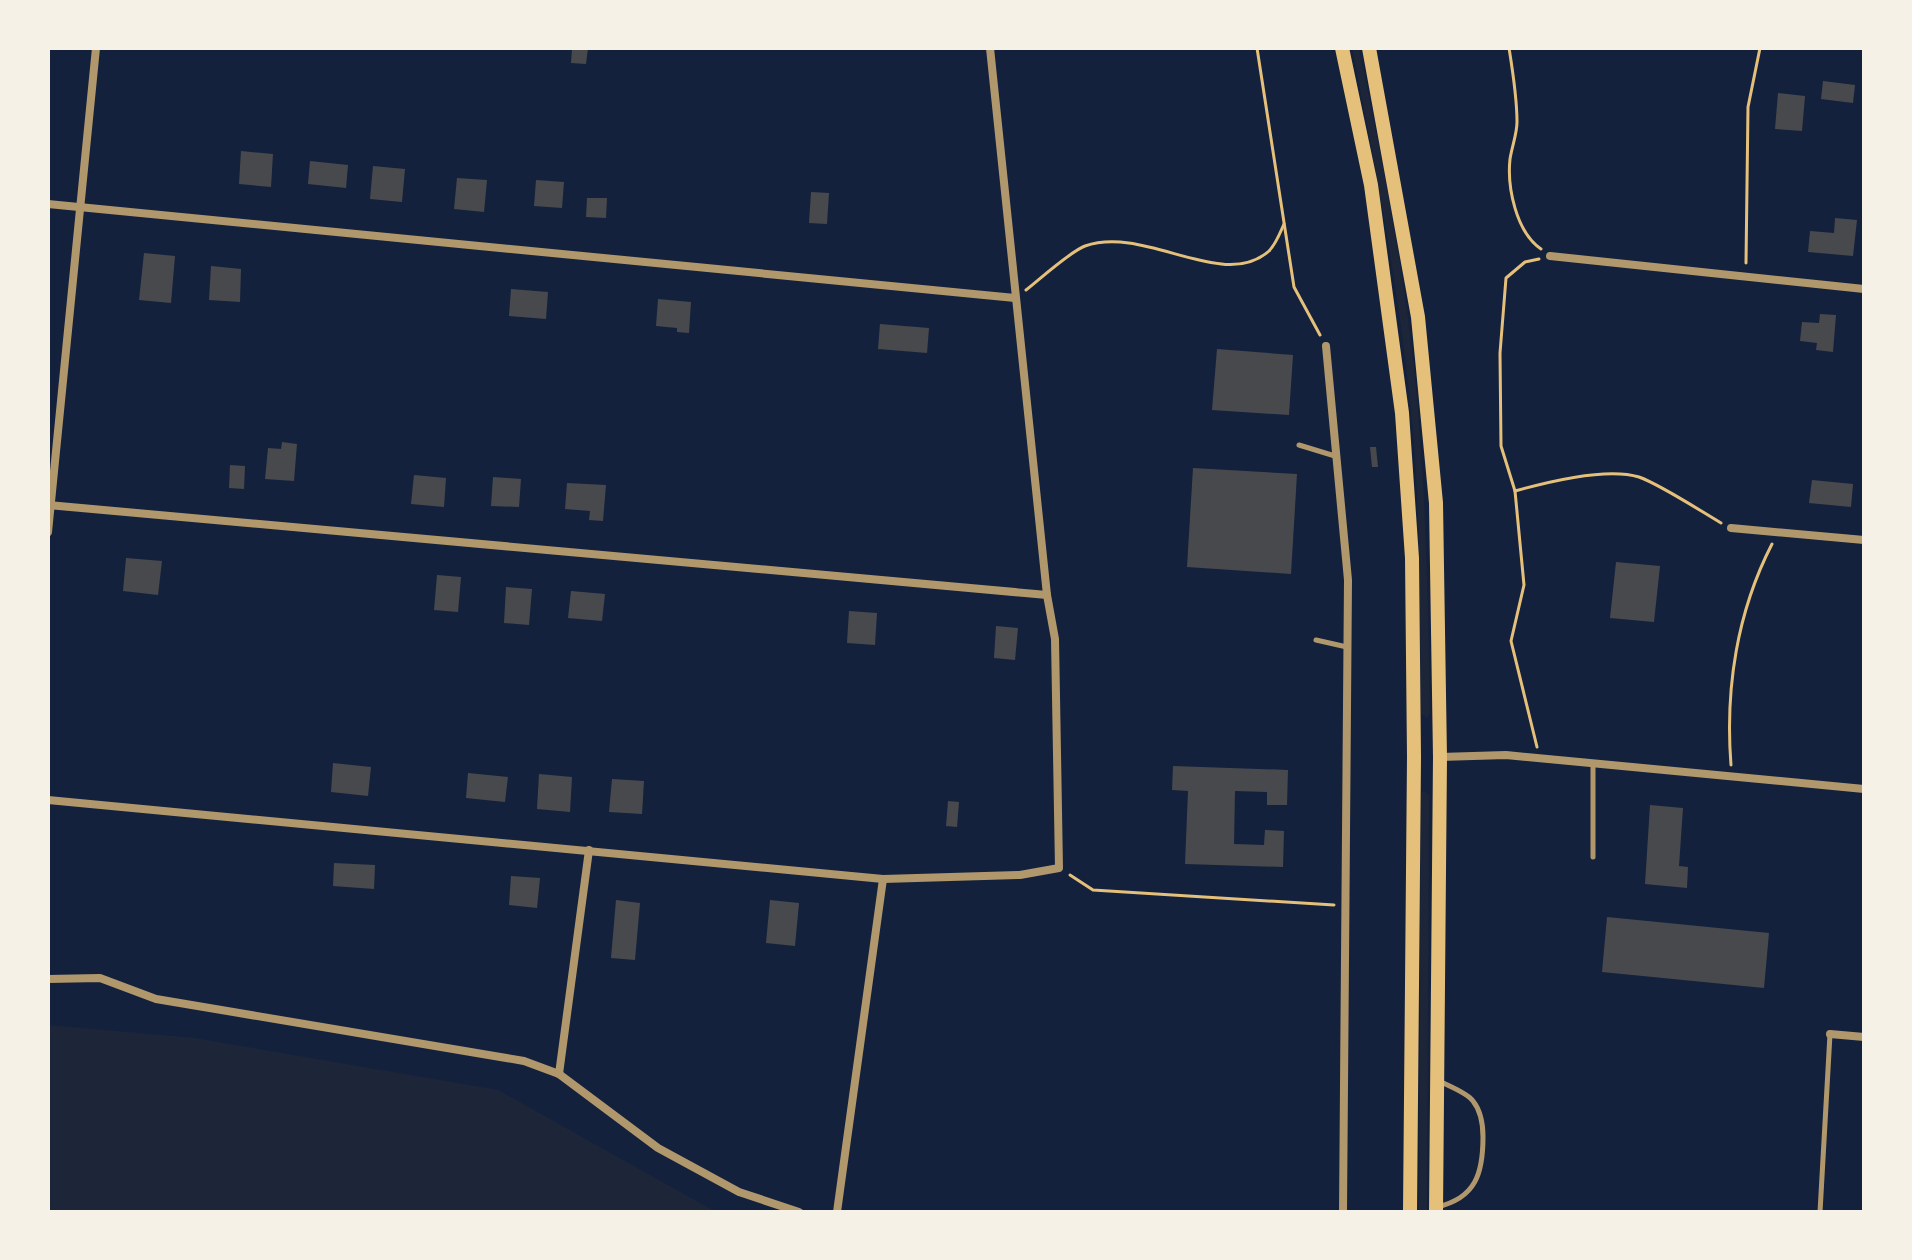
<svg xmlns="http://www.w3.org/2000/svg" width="1912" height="1260" viewBox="0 0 1912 1260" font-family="'Work Sans',sans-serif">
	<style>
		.green { fill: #1d2539 }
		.building { fill: #48494c }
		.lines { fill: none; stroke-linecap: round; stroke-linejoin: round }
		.path { stroke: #e5c07b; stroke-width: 3 }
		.service { stroke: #b1986c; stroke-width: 5 }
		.minor { stroke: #b1986c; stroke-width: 8 }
		.primary { stroke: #e5c07b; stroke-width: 14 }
	</style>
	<rect width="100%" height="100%" fill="#14213d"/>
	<!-- green -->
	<g class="green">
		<path d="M1352 48H1359C1381 153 1402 259 1414 366 1426 481 1428 597 1430 713L1427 718 1421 714C1420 607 1421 498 1409 391 1396 276 1375 162 1352 48Z"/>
		<path d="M1424 790 1429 796 1427 1212H1419L1421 794Z"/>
		<path d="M48 1025 195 1038 498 1090 716 1212H48Z"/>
	</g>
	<!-- building -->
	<g class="building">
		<path d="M572 48H588L586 64 571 63Z"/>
		<path d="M1823 81 1855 85 1853 103 1821 99Z"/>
		<path d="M1778 93 1805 96 1802 131 1775 129Z"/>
		<path d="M241 151 273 154 271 187 239 184Z"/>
		<path d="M310 161 348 165 346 188 308 184Z"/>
		<path d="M373 166 405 169 402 202 370 199Z"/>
		<path d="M457 178 487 180 484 212 454 209Z"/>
		<path d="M536 180 564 182 562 208 534 206Z"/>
		<path d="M811 192 829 193 827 224 809 223Z"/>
		<path d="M587 198H607L606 218 586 217Z"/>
		<path d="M1835 218 1857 220 1853 256 1808 252 1810 231 1834 233Z"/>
		<path d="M144 253 175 256 171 303 139 300Z"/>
		<path d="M211 266 241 269 240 302 209 300Z"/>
		<path d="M511 289 548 292 546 319 509 316Z"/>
		<path d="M658 299 691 302 689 333 677 332V328L656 326Z"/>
		<path d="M1820 314 1836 315 1833 352 1816 350 1817 343 1800 341 1802 322 1819 323Z"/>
		<path d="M880 324 929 328 927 353 878 349Z"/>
		<path d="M1217 349 1293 355 1289 415 1212 410Z"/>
		<path d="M282 442 297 444 294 481 265 479 268 448 281 449Z"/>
		<path d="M1370 447H1376L1378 467H1372Z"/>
		<path d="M230 465 245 466 244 489 229 488Z"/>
		<path d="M1193 468 1297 474 1291 574 1187 567Z"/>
		<path d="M414 475 446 478 444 507 411 504Z"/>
		<path d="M493 477 521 479 519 507 491 506Z"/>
		<path d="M1812 480 1853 484 1851 507 1809 503Z"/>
		<path d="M567 483 606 485 603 521 589 520 590 511 565 509Z"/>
		<path d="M126 558 162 561 158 595 123 591Z"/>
		<path d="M1616 562 1660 566 1654 622 1610 618Z"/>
		<path d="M437 575 461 577 458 612 434 610Z"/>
		<path d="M506 587 532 589 529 625 504 623Z"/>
		<path d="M571 591 605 594 602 621 568 618Z"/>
		<path d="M849 611 877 613 875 645 847 643Z"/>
		<path d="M996 626 1018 628 1015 660 994 658Z"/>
		<path d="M333 763 371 767 368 796 331 792Z"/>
		<path d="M1173 766 1288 770 1287 805H1267V792L1235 791 1234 844 1264 845 1265 830 1284 831 1283 867 1185 864 1188 791 1172 790Z"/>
		<path d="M468 773 508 777 505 802 466 798Z"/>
		<path d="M539 774 572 777 570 812 537 809Z"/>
		<path d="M612 779 644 781 642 814 609 812Z"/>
		<path d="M948 801 959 802 957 827 946 826Z"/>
		<path d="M1650 805 1683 808 1679 866 1688 867 1687 888 1645 884Z"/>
		<path d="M334 863 375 865 374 889 333 886Z"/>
		<path d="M511 876 540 878 537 908 509 905Z"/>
		<path d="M616 900 640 903 635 960 611 958Z"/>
		<path d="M770 900 799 903 795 946 766 943Z"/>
		<path d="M1607 917 1769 933 1764 988 1602 972Z"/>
	</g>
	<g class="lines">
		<!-- path -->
		<g class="path">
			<path d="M1257 48 1294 287 1320 335"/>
			<path d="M1509 48C1513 73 1517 97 1517 122 1517 134 1512 146 1510 159 1507 187 1516 232 1541 249"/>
			<path d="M1746 263 1748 107 1760 48"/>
			<path d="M1026 290C1040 279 1071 251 1085 246 1146 225 1223 292 1269 251 1276 244 1280 233 1284 224"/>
			<path d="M1515 491C1547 482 1607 467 1639 477 1661 485 1699 510 1721 523"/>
			<path d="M1537 747 1511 641 1524 585 1515 491 1501 446 1500 353 1506 278 1525 262 1539 259"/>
			<path d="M1731 765C1725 689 1737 612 1772 544"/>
			<path d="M1070 875 1093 890 1334 905"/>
		</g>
		<!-- service -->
		<g class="service">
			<path d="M1299 445 1335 456"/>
			<path d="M1316 640 1347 647"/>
			<path d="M1593 857V763"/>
			<path d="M1437 1207C1476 1198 1483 1173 1483 1137 1483 1126 1481 1111 1473 1101 1467 1093 1451 1087 1441 1082"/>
			<path d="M1820 1212 1830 1034"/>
		</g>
		<!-- minor -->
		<g class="minor">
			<path d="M48 204 1015 298"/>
			<path d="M1550 256 1864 289"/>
			<path d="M1326 346 1348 580 1343 1212"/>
			<path d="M48 505 1047 595"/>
			<path d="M1731 528 1864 540"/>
			<path d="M48 532 96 48"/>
			<path d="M1440 757 1506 755 1864 789"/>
			<path d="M48 800 883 879 1020 875 1059 868 1055 639 1047 595 990 48"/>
			<path d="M48 979 100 978 156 999 524 1061 559 1074 658 1148 739 1192 799 1212"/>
			<path d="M1830 1034 1864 1037"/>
			<path d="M559 1074 589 850"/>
			<path d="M837 1212 883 879"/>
		</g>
		<!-- primary -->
		<g class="primary">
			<path d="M1342 48 1371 185 1402 413 1412 558 1414 757 1410 1212"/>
			<path d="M1369 48 1418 317 1436 503 1440 757 1436 1212"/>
		</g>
	</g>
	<!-- border -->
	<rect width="1912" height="1260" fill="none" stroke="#f6f1e7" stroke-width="100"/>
</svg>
